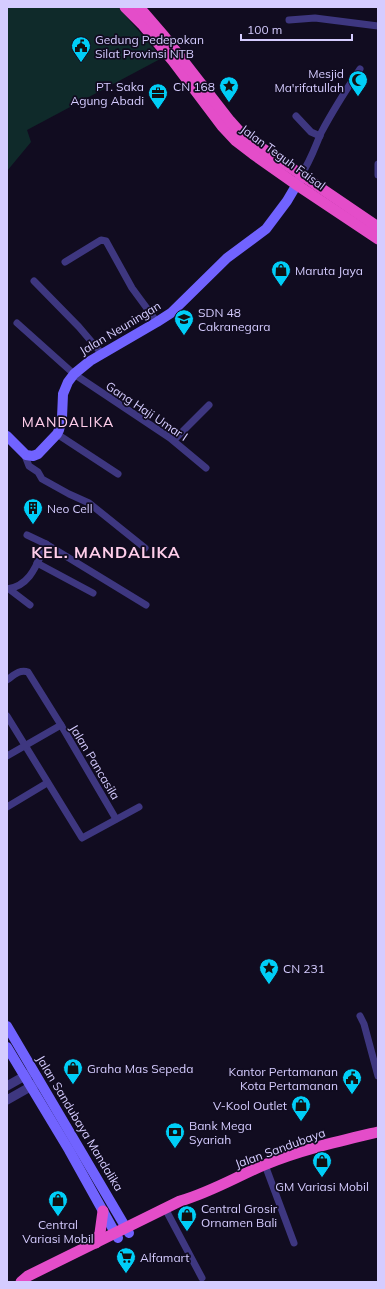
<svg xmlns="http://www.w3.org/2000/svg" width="385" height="1289" viewBox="0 0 385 1289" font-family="Mulish,sans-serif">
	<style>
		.green { fill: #0f2a2a }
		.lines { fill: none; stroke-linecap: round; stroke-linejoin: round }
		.minor { stroke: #3e3780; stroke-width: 7 }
		.tertiary { stroke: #3e3780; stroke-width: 9 }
		.secondary { stroke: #7163ff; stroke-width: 10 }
		.trunk { stroke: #e44dc9; stroke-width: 11 }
		.labels { text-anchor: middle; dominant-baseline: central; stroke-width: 3.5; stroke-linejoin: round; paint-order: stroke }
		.poi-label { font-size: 12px; fill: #d5ccff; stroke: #110c20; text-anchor: start }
		.street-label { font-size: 12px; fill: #d5ccff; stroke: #110c20 }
		.quarter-label { font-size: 14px; letter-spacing: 1px; fill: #ffceea; stroke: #110c20 }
		.district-label { font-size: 16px; font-weight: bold; letter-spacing: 1px; fill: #ffceea; stroke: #110c20 }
	</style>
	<rect width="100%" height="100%" fill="#110c20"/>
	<!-- green -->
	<path class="green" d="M7 7H118L162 58 27 130 31 142 7 171Z"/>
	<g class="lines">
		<!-- minor -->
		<g class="minor">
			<path d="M289 20 315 18 378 26"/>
			<path d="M296 116 311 132 320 136"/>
			<path d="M378 164V175"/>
			<path d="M301 175C310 162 315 147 321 133 333 110 346 90 360 69"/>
			<path d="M65 262 101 240 106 241 132 288 157 322"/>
			<path d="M34 281 79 327 102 354"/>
			<path d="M17 323 74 374 170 438 206 468"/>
			<path d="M57 434 118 474"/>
			<path d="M174 440 209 405"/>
			<path d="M24 453 29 466 38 472 42 479 69 494 89 503 145 548"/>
			<path d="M27 535 46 544 146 605"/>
			<path d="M37 563 93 593"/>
			<path d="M7 589C31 586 37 563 46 544"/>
			<path d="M9 589 30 605"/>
			<path d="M7 680C14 675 20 669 28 672L61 725"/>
			<path d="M7 716 82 838 139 807"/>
			<path d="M7 756 61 725 116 819"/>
			<path d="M7 807 47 783"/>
			<path d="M360 1016 364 1024 378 1076"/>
			<path d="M265 1165 294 1243"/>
			<path d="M168 1214 202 1278"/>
		</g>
		<!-- tertiary -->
		<g class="tertiary">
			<path d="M7 1086 30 1073"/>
			<path d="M7 1100 37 1083"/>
		</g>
		<!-- secondary -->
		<g class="secondary">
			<path d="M7 436 26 455 33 456 38 454 57 434 59 430 62 418 63 394 68 382 74 374 90 361 157 322 171 313 227 258 266 229 287 201 300 179"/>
			<path d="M7 1026 129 1233"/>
			<path d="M7 1047 69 1150 118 1238"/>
		</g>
		<!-- trunk -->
		<g class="trunk">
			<path d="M125 7 142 24 173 61 222 126 236 141 253 154 297 185 378 239"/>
			<path d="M139 7 164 36 230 121 238 130 253 142 378 227"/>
			<path d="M96 1243 100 1233 103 1211"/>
			<path d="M21 1282 28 1276 180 1201C209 1193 236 1177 264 1165 300 1150 340 1141 378 1132"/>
		</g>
	</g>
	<!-- icons -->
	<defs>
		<symbol id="civic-pin" viewBox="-11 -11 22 30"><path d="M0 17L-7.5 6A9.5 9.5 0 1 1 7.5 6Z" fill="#00cef7" stroke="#110c20"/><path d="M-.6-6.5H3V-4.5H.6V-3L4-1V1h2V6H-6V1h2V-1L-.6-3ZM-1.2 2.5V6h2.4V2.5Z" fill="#111"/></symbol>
		<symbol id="mosque-pin" viewBox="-11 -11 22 30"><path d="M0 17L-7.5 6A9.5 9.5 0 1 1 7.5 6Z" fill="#00cef7" stroke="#110c20"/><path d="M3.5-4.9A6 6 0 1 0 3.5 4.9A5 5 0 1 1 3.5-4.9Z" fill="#111"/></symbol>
		<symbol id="sight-pin" viewBox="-11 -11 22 30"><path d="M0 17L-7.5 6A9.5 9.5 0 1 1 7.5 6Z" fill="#00cef7" stroke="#110c20"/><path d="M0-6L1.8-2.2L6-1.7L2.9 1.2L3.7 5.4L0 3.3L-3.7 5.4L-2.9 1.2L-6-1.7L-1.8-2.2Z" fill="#111"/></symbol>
		<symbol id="office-pin" viewBox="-11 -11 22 30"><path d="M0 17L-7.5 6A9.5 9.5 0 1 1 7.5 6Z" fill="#00cef7" stroke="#110c20"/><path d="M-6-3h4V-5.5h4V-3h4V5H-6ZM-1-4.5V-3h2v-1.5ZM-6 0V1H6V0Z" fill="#111"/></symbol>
		<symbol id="shop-pin" viewBox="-11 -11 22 30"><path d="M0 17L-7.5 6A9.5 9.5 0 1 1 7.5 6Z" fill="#00cef7" stroke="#110c20"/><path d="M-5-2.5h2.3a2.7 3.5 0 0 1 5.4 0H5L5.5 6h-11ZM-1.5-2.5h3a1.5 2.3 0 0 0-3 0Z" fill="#111"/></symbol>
		<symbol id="school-pin" viewBox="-11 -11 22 30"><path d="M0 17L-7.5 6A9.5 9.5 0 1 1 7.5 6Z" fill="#00cef7" stroke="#110c20"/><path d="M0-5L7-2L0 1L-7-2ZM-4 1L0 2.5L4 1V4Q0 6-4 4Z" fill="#111"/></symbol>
		<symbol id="building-pin" viewBox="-11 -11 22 30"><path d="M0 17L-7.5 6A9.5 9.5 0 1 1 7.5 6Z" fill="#00cef7" stroke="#110c20"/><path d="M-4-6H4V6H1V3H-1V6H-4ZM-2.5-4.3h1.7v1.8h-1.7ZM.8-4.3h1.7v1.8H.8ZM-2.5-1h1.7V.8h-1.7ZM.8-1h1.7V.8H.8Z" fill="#111"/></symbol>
		<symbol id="bank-pin" viewBox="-11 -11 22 30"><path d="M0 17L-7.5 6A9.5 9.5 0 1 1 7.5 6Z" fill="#00cef7" stroke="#110c20"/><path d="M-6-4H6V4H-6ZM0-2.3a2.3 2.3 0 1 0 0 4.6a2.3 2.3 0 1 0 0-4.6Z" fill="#111"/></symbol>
		<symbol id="supermarket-pin" viewBox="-11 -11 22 30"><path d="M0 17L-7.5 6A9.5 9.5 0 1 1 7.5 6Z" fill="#00cef7" stroke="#110c20"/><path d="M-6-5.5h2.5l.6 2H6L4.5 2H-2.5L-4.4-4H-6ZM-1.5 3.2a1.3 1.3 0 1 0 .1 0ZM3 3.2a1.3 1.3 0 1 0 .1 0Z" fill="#111"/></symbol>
	</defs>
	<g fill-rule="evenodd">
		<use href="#civic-pin" x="70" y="35" width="22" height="30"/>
		<use href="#mosque-pin" x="347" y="69" width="22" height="30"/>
		<use href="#sight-pin" x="218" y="75" width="22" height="30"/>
		<use href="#office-pin" x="147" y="82" width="22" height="30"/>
		<use href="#shop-pin" x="270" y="259" width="22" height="30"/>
		<use href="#school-pin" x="173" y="308" width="22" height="30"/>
		<use href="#building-pin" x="22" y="497" width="22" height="30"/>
		<use href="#sight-pin" x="258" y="957" width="22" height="30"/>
		<use href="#shop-pin" x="62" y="1057" width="22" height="30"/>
		<use href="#civic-pin" x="341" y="1067" width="22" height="30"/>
		<use href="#shop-pin" x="290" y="1094" width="22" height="30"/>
		<use href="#bank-pin" x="164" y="1121" width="22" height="30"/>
		<use href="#shop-pin" x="311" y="1150" width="22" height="30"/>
		<use href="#shop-pin" x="47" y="1189" width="22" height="30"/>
		<use href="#shop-pin" x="176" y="1204" width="22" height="30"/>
		<use href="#supermarket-pin" x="115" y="1246" width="22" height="30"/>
	</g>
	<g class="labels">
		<!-- poi labels -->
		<g class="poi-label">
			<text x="95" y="39">Gedung Pedepokan<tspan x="95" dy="14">Silat Provinsi NTB</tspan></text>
			<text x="344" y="73" text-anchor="end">Mesjid<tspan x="344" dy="14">Ma'rifatullah</tspan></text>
			<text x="144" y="86" text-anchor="end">PT. Saka<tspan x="144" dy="14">Agung Abadi</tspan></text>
			<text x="215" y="86" text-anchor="end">CN 168</text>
			<text x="295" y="270">Maruta Jaya</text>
			<text x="198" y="312">SDN 48<tspan x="198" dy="14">Cakranegara</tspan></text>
			<text x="47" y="508">Neo Cell</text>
			<text x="283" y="968">CN 231</text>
			<text x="87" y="1068">Graha Mas Sepeda</text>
			<text x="338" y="1071" text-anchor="end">Kantor Pertamanan<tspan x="338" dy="14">Kota Pertamanan</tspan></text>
			<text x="287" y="1105" text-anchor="end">V-Kool Outlet</text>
			<text x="189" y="1125">Bank Mega<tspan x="189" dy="14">Syariah</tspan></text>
			<text x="322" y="1186" text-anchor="middle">GM Variasi Mobil</text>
			<text x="201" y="1208">Central Grosir<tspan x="201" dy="14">Ornamen Bali</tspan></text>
			<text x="58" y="1224" text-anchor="middle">Central<tspan x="58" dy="14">Variasi Mobil</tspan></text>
			<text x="140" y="1257">Alfamart</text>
		</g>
		<!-- street labels -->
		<g class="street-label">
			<text transform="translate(283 157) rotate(36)">Jalan Teguh Faisal</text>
			<text transform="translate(120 328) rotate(-31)">Jalan Neuningan</text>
			<text transform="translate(147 411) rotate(34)">Gang Haji Umar I</text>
			<text transform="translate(95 762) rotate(59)">Jalan Pancasila</text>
			<text transform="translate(80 1123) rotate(59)">Jalan Sandubaya Mandalika</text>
			<text transform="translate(280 1148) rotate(-20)">Jalan Sandubaya</text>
		</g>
		<!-- quarter labels -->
		<g class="quarter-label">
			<text x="68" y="422">MANDALIKA</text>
		</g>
		<!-- district labels -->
		<g class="district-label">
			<text x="106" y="552">KEL. MANDALIKA</text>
		</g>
	</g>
	<!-- border -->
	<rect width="385" height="1289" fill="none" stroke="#d5ccff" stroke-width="16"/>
	<!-- scale -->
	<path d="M241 34v6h111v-6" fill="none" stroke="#d5ccff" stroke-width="2"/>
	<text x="247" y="34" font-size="12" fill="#d5ccff" stroke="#110c20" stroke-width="3" paint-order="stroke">100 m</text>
</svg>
